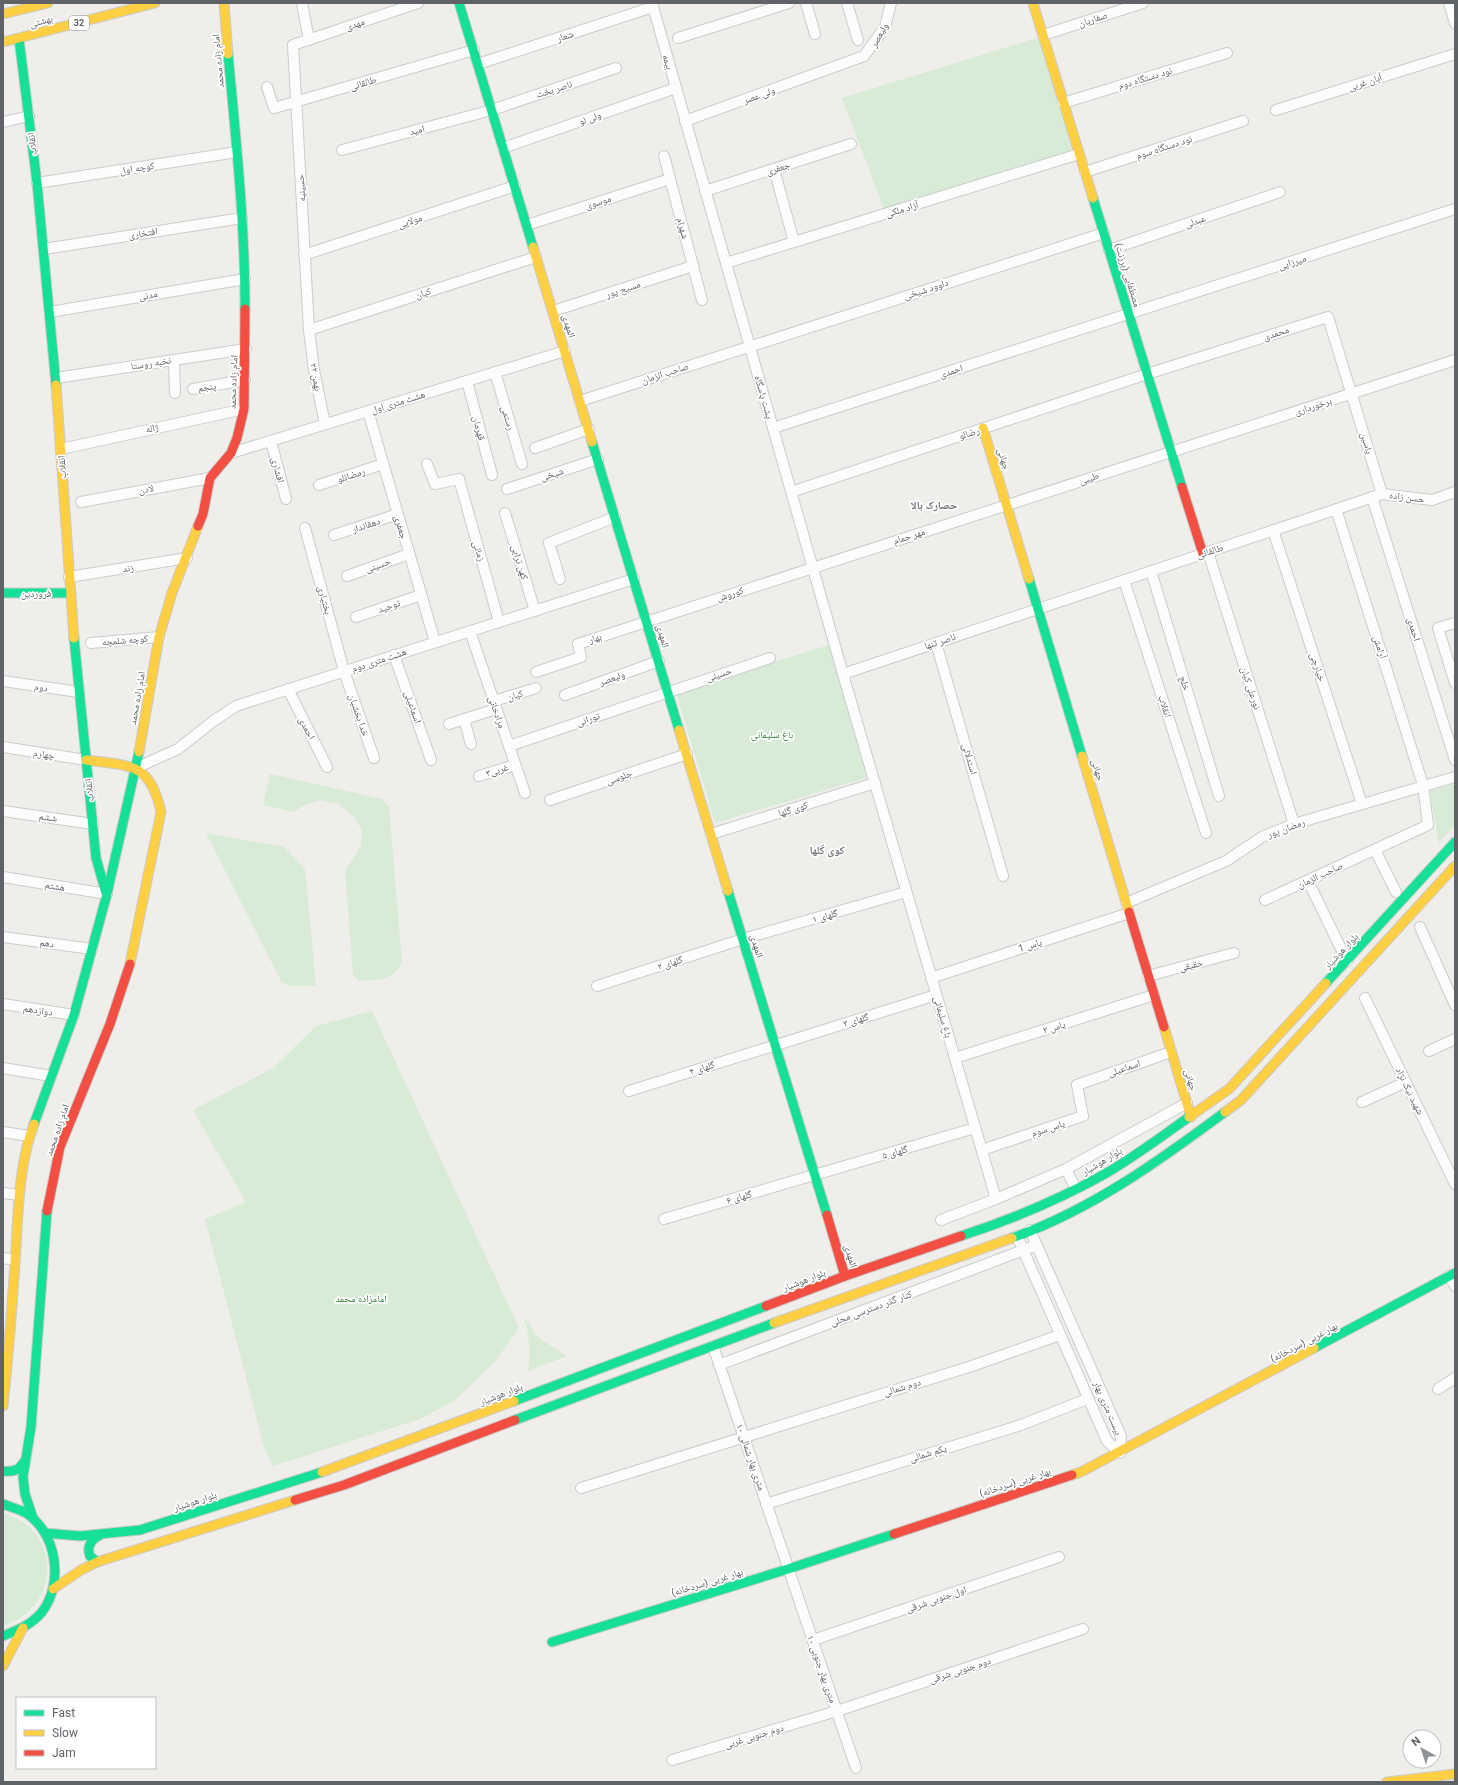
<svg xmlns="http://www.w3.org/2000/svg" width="1458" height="1785" viewBox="0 0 1458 1785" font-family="Roboto,'Noto Naskh Arabic',sans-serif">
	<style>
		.green { fill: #d8ebd6 }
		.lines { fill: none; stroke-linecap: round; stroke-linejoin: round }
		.street-casing { stroke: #cbcccc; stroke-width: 12 }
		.fast-casing { stroke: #cacacb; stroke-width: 11 }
		.slow-casing { stroke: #cacacb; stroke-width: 11 }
		.jam-casing { stroke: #cacacb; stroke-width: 11 }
		.street { stroke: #fdfcfc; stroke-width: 10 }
		.fast { stroke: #16e098; stroke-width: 9 }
		.slow { stroke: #ffcf43; stroke-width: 9 }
		.jam { stroke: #f24e42; stroke-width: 9 }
		.labels { text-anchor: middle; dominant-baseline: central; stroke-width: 3.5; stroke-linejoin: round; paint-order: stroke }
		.shield { fill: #fff; stroke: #8f9295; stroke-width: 1 }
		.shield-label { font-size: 9px; font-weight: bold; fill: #5f6368 }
		.street-label { font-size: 10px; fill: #5f6368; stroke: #fff }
		.park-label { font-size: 10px; fill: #348238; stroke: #fff }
		.neighbourhood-label { font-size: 11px; font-weight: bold; fill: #70757a; stroke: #fff }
	</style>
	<rect width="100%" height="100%" fill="#efeeea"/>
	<!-- green -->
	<g class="green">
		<path d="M1040 37 1075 153 887 217 842 98Z"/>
		<path d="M829 645 869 777 715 823 676 692Z"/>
		<path d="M270 774 382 799 389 807 402 962C391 982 381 979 360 981L353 975 345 871 361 846 362 830 353 816 339 804 320 800 305 805 293 812 263 805Z"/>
		<path d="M1455 784V825L1439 843 1430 791Z"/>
		<path d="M206 833 284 847 305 869 316 986H289L281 981Z"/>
		<path d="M372 1011 519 1328 494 1363 454 1401 420 1419 273 1466 264 1447 205 1219 246 1202 193 1110 273 1068 316 1026Z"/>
		<path d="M524 1317 539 1338 567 1356 528 1371C531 1352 529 1335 524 1317Z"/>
		<path d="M3 1513C63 1530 61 1607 3 1626Z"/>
	</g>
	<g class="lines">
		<defs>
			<g id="street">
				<path d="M302 3 309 40"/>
				<path d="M652 3 843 674 996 1199"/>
				<path d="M806 3 815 34"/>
				<path d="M847 3 858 40"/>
				<path d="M1449 3 1455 23"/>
				<path d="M1043 35 1143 3"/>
				<path d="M678 38 789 3"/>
				<path d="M478 64 653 7"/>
				<path d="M267 87 274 108 474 50"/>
				<path d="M1063 103 1227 53"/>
				<path d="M1276 110 1455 54"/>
				<path d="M685 121 864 56 885 27 891 3"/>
				<path d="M3 122 29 116"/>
				<path d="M503 148 676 88"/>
				<path d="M342 150 492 110 616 68"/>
				<path d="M664 156 702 300"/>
				<path d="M774 169 794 242"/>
				<path d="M1085 172 1243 121"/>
				<path d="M37 183 237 152"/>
				<path d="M705 191 851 144"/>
				<path d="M527 225 670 179"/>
				<path d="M44 249 242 218"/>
				<path d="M1109 250 1280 192"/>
				<path d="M304 255 515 186"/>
				<path d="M726 263 1079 154"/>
				<path d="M553 311 693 266"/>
				<path d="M50 312 245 279"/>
				<path d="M309 330 536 257"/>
				<path d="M174 360 175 393"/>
				<path d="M495 372 522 464"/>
				<path d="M56 378 246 349"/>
				<path d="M467 381 492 475"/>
				<path d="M193 389 245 380"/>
				<path d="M580 401 1104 233"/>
				<path d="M368 411 435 642"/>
				<path d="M325 424 314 370 309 330 293 45 418 3"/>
				<path d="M773 428 1455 209"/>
				<path d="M271 441 286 499"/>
				<path d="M535 448 589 429"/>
				<path d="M61 449 244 409"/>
				<path d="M231 453 565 351"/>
				<path d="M427 464 435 484 459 479 499 622"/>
				<path d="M319 485 383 464"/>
				<path d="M507 489 598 459"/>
				<path d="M791 492 1147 374 1328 317 1382 494"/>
				<path d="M1372 497 1455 760"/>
				<path d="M81 502 210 478"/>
				<path d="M505 513 535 611"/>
				<path d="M305 528 344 671 374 758"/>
				<path d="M1273 530 1362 804"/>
				<path d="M334 535 398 514"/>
				<path d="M1208 552 1294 824"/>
				<path d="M1151 571 1219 796"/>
				<path d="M347 576 409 554"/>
				<path d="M69 577 187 558"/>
				<path d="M560 579 549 543 615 517"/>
				<path d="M1124 580 1206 833"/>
				<path d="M356 617 421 595"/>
				<path d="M1455 623 1438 628 1455 683"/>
				<path d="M470 631 525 793"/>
				<path d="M91 643 159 637"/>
				<path d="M936 643 1003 876"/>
				<path d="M394 655 431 760"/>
				<path d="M536 672 581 657 578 644 1455 360"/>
				<path d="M843 674 1382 494 1432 500 1455 492"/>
				<path d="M3 681 79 692"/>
				<path d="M288 689 327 767"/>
				<path d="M565 695 659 661"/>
				<path d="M494 701 536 688"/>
				<path d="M464 719 471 744"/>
				<path d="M449 724 496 709"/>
				<path d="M509 746 770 658"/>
				<path d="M3 747 86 760"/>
				<path d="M136 768 178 749 212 722 236 706 634 579"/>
				<path d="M479 776 515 765"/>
				<path d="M550 800 687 754"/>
				<path d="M3 811 93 824"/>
				<path d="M711 834 875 783"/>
				<path d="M1375 850 1396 892"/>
				<path d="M3 877 107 894"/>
				<path d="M1308 881 1347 961"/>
				<path d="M1265 900 1428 825 1423 785 1336 509"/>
				<path d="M1126 903 1226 861 1262 837 1294 824 1455 777"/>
				<path d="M1420 927 1455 1005"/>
				<path d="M3 937 92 949"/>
				<path d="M1148 976 1234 953"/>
				<path d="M931 978 1129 913"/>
				<path d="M597 986 743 939 906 892"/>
				<path d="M1365 998 1455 1184"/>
				<path d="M3 1004 74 1015"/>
				<path d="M1429 1051 1455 1039"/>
				<path d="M955 1058 1154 995"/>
				<path d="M3 1068 51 1076"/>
				<path d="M629 1091 936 995"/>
				<path d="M1362 1102 1406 1082"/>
				<path d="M3 1132 29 1136"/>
				<path d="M982 1150 1083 1116 1077 1085 1171 1052"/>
				<path d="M1066 1169 1076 1189"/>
				<path d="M3 1193 19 1195"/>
				<path d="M664 1219 975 1128"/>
				<path d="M941 1220 996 1199 1066 1169 1187 1103"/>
				<path d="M1030 1230 1121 1436 1120 1453"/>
				<path d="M1017 1236 1107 1441 1120 1453"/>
				<path d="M3 1258 15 1260"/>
				<path d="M1449 1276 1455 1286"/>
				<path d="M713 1346 856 1768"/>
				<path d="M719 1365 1037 1245"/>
				<path d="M1438 1389 1455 1378"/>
				<path d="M581 1488 972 1366 1060 1335"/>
				<path d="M766 1504 1021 1425 1087 1399"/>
				<path d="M813 1640 1059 1557"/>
				<path d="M672 1760 837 1711 1083 1629"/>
			</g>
			<g id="fast">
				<path d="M459 3 533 247"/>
				<path d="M19 39 37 183 56 385"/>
				<path d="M228 54C236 139 245 224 245 309"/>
				<path d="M1093 198 1182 487"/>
				<path d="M592 442 679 730"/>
				<path d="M1029 579 1082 756"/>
				<path d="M3 593H70"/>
				<path d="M74 638 96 858 106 893"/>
				<path d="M728 891 827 1215"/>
				<path d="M1326 983 1455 842"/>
				<path d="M34 1124 74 1015 107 894 139 752"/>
				<path d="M961 1236C1010 1220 1058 1200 1103 1175 1133 1158 1161 1137 1189 1117"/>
				<path d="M1012 1238C1091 1210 1159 1161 1225 1112"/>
				<path d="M1314 1348 1455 1273"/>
				<path d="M514 1401 766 1306"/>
				<path d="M515 1420 774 1323"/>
				<path d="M3 1471C13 1472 18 1471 24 1462"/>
				<path d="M3 1504C10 1507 19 1509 26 1513 57 1533 64 1583 42 1612 31 1625 18 1630 3 1636"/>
				<path d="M33 1518 25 1494 23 1477 31 1427 47 1211"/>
				<path d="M45 1533 80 1536 140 1530 322 1472"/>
				<path d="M97 1562 90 1556C86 1546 92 1539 100 1535"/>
				<path d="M552 1642 788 1569 894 1534"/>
			</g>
			<g id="slow">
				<path d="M224 3 228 54"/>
				<path d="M1033 3 1093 198"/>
				<path d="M3 14 48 3"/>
				<path d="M3 42 155 3"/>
				<path d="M533 247 592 442"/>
				<path d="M56 385 74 638"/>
				<path d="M983 428 1029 579"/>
				<path d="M679 730 728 891"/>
				<path d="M139 752 159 637 172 593 198 526"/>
				<path d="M1082 756 1129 912"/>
				<path d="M86 760C131 766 150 762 161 812L130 964"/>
				<path d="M1164 1027 1191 1117"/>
				<path d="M1225 1112 1241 1100 1455 866"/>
				<path d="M1189 1117 1229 1089 1326 983"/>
				<path d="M774 1323 1012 1238"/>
				<path d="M3 1406C8 1358 12 1311 15 1263 18 1218 18 1166 34 1124"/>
				<path d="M322 1472 514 1401"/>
				<path d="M1072 1475 1081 1472 1314 1348"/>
				<path d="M53 1589 81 1570 97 1562 295 1500"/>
				<path d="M3 1666 23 1628"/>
				<path d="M1387 1782 1455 1774"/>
			</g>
			<g id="jam">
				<path d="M1182 487 1203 554"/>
				<path d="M198 526 203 514 210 478 231 453 237 438 244 409 245 309"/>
				<path d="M1129 912 1164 1027"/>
				<path d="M47 1211 60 1147 110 1024 130 964"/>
				<path d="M827 1215 845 1276"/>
				<path d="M766 1306 845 1276 961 1236"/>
				<path d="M295 1500 344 1485 515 1420"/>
				<path d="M894 1534 1072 1475"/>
			</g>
		</defs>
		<!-- street casing -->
		<use href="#street" class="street-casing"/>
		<!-- fast casing -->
		<use href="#fast" class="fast-casing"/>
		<!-- slow casing -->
		<use href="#slow" class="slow-casing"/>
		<!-- jam casing -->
		<use href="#jam" class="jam-casing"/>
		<!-- street -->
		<use href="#street" class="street"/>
		<!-- fast -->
		<use href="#fast" class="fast"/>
		<!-- slow -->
		<use href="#slow" class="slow"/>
		<!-- jam -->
		<use href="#jam" class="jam"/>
	</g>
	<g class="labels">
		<!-- shield labels -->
		<rect class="shield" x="69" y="16" width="20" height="14" rx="3"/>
		<g class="shield-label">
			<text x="79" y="23">32</text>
		</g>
		<!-- street labels -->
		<g class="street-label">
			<text transform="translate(1093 19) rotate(-18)">صفاریان</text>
			<text transform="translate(41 21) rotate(-15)">بهشتی</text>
			<text transform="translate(355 24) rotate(-19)">مهدی</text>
			<text transform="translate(879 35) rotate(-60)">ولیعصر</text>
			<text transform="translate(565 36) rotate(-18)">شعار</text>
			<text transform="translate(218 61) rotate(-95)">امام زاده محمد</text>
			<text transform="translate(668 62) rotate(74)">بیمه</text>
			<text transform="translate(1145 78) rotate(-17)">نود دستگاه دوم</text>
			<text transform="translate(1365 82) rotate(-18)">آبان غربی</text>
			<text transform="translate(363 83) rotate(-17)">طالقانی</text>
			<text transform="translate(554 89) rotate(-18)">ناصر بخت</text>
			<text transform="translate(759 95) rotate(-20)">ولی عصر</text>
			<text transform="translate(590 118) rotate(-19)">ولی لو</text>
			<text transform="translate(417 130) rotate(-15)">امید</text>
			<text transform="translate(32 144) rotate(-97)">انقلاب</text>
			<text transform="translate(1164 147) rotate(-18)">نود دستگاه سوم</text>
			<text transform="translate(137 168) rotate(-9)">کوچه اول</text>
			<text transform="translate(778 168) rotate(-18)">جعفری</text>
			<text transform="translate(301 188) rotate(-93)">حسینیه</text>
			<text transform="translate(598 202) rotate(-18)">موسوی</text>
			<text transform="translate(902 209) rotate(-17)">آزاد ملکی</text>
			<text transform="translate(410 221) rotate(-18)">مولایی</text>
			<text transform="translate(1195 221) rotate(-19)">عبدلی</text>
			<text transform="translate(683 228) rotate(75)">شهرام</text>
			<text transform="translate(143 233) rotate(-9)">افتخاری</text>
			<text transform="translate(1292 262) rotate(-18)">میرزایی</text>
			<text transform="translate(1128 275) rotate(73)">مصطفایی (برزنت)</text>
			<text transform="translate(623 289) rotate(-18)">مسیح پور</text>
			<text transform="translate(926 289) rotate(-18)">داوود شیخی</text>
			<text transform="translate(423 293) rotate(-18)">کیان</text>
			<text transform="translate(148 295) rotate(-10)">مدنی</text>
			<text transform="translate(569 326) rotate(73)">المهدی</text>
			<text transform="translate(1276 333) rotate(-18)">محمدی</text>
			<text transform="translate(151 363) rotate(-9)">نخبه روستا</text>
			<text transform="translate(951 371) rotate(-18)">احمدی</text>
			<text transform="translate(665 373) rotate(-18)">صاحب الزمان</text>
			<text transform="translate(316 377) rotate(80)">۲۲ بهمن</text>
			<text transform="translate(233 382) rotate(-88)">امام زاده محمد</text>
			<text transform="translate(207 387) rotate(-10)">پنجم</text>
			<text transform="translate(764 397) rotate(74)">پشت پاسگاه</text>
			<text transform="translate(398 402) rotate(-17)">هشت متری اول</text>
			<text transform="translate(1313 406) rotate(-18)">برخورداری</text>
			<text transform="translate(508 418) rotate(74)">رستمی</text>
			<text transform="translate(152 428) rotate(-13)">ژاله</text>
			<text transform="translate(479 428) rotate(75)">قهرمان</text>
			<text transform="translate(969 433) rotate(-18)">رضالو</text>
			<text transform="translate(1367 443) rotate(73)">یاسین</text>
			<text transform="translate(1004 459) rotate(73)">جهانی</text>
			<text transform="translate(62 467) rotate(-94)">انقلاب</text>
			<text transform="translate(278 470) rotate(76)">افشاری</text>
			<text transform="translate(552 474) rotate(-18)">شیخی</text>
			<text transform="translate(351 475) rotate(-18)">رمضانلو</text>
			<text transform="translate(1089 478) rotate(-18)">طیبی</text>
			<text transform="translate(146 489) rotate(-11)">لادن</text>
			<text transform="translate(1407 497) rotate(7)">حسن زاده</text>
			<text transform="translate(366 525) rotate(-18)">دهقاندار</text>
			<text transform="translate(401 527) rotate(74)">جعفری</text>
			<text transform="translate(909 536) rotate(-18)">مهر حمام</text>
			<text transform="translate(479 551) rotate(74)">زمانی</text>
			<text transform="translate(1210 551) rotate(-18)">طالقانی</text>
			<text transform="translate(520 562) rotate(73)">کهن ترابی</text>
			<text transform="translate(378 565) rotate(-19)">حسینی</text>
			<text transform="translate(128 568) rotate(-9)">زند</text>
			<text x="36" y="593">فروردین</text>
			<text transform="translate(730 594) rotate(-18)">کوروش</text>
			<text transform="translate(325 600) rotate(75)">بختیاری</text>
			<text transform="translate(389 606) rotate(-19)">توحید</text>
			<text transform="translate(1414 629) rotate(73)">احمدی</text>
			<text transform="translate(663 636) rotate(73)">المهدی</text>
			<text transform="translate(595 638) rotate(-18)">بهار</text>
			<text transform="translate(125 640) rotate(-5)">کوچه شلمچه</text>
			<text transform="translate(940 641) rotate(-18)">ناصر تنها</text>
			<text transform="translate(1380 647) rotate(72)">آرامش</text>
			<text transform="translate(379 660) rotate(-18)">هشت متری دوم</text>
			<text transform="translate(1318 667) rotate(72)">خیارچی</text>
			<text transform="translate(719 674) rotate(-18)">حسینی</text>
			<text transform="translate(612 678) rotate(-20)">ولیعصر</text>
			<text transform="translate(1185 683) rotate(73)">خلج</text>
			<text transform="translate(41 687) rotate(9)">دوم</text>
			<text transform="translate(1251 688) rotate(72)">نورعلی کیان</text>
			<text transform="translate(515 695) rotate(-17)">کیان</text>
			<text transform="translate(137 698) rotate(-80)">امام زاده محمد</text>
			<text transform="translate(1165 706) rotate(72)">انقلاب</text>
			<text transform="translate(413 707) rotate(71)">اسماعیلی</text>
			<text transform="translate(497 712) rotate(71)">مرادخانی</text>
			<text transform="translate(359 715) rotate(71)">خدا بخشیان</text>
			<text transform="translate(588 719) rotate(-19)">تورانی</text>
			<text transform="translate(307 728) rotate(63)">احمدی</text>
			<text transform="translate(44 754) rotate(9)">چهارم</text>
			<text transform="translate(970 759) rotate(74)">استدلالی</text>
			<text transform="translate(497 770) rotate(-17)">غربی۳</text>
			<text transform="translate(1098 770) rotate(73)">جهانی</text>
			<text transform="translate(619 777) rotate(-19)">جلوسی</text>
			<text transform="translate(89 790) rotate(-96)">انقلاب</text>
			<text transform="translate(793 809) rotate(-17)">کوی گلها</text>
			<text transform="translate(48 817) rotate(8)">ششم</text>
			<text transform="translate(1286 828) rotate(-20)">رمضان پور</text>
			<text transform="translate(1320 875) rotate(-25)">صاحب الزمان</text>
			<text transform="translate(55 886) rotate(9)">هشتم</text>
			<text transform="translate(825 916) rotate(-16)">گلهای ۱</text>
			<text transform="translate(47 943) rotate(8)">دهم</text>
			<text transform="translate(1030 945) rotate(-18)">یاس 1</text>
			<text transform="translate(757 946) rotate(73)">المهدی</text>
			<text transform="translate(1341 951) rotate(-47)">بلوار هوشیار</text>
			<text transform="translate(670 963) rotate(-18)">گلهای ۲</text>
			<text transform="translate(1191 965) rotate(-14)">حقیقی</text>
			<text transform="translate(38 1010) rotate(9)">دوازدهم</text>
			<text transform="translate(943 1017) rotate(74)">باغ سلیمانی</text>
			<text transform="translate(856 1020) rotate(-17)">گلهای ۳</text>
			<text transform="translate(1054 1027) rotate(-17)">یاس ۲</text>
			<text transform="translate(702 1068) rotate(-18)">گلهای ۴</text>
			<text transform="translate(1124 1068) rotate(-19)">اسماعیلی</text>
			<text transform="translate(1191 1080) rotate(73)">جهانی</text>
			<text transform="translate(1410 1091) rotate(64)">شهید نیک نژاد</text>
			<text transform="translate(1048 1128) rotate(-18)">یاس سوم</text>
			<text transform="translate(57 1130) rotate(-71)">امام زاده محمد</text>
			<text transform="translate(895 1152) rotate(-16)">گلهای ۵</text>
			<text transform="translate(1102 1161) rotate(-31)">بلوار هوشیار</text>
			<text transform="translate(739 1197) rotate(-16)">گلهای ۶</text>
			<text transform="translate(851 1256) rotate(73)">المهدی</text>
			<text transform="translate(804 1280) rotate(-21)">بلوار هوشیار</text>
			<text transform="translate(871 1308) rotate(-20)">کنار گذر دسترسی محلی</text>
			<text transform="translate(1304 1342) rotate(-28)">بهار غربی (سردخانه)</text>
			<text transform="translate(902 1387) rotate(-17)">دوم شمالی</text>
			<text transform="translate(501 1394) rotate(-21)">بلوار هوشیار</text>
			<text transform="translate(1108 1408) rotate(67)">بیست متری بهار</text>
			<text transform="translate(928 1453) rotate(-17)">یکم شمالی</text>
			<text transform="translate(751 1457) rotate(71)">۱۰ متری بهار شمالی</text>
			<text transform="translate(1015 1482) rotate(-18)">بهار غربی (سردخانه)</text>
			<text transform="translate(195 1501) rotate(-18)">بلوار هوشیار</text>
			<text transform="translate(707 1582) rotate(-17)">بهار غربی (سردخانه)</text>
			<text transform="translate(936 1599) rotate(-19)">اول جنوبی شرقی</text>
			<text transform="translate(822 1669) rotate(71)">۱۰ متری بهار جنوبی</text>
			<text transform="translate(960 1670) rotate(-18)">دوم جنوبی شرقی</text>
			<text transform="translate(754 1736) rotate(-17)">دوم جنوبی غربی</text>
		</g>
		<!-- park labels -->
		<g class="park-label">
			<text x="772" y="734">باغ سلیمانی</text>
			<text x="361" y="1298">امامزاده محمد</text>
		</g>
		<!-- neighbourhood labels -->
		<g class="neighbourhood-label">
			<text x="934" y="505">حصارک بالا</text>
			<text x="827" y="850">کوی گلها</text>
		</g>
	</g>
	<!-- border -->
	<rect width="1458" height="1785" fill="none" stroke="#5f6368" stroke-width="8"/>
	<!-- legend -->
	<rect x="16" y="1697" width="140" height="72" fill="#ffffff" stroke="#bfc1c3"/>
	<rect x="24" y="1710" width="20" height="6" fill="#16e098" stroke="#bfc1c3"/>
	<text x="52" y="1717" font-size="12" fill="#5f6368">Fast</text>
	<rect x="24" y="1730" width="20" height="6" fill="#ffcf43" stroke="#bfc1c3"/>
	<text x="52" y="1737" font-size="12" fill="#5f6368">Slow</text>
	<rect x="24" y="1750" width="20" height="6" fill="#f24e42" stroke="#bfc1c3"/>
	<text x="52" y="1757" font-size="12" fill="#5f6368">Jam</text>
	<!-- north arrow -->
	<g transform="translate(1422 1749) rotate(321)"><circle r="19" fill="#ffffff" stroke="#bfc1c3"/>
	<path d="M0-3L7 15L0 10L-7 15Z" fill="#919496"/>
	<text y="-6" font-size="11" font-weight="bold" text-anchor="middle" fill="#5f6368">N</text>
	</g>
</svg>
